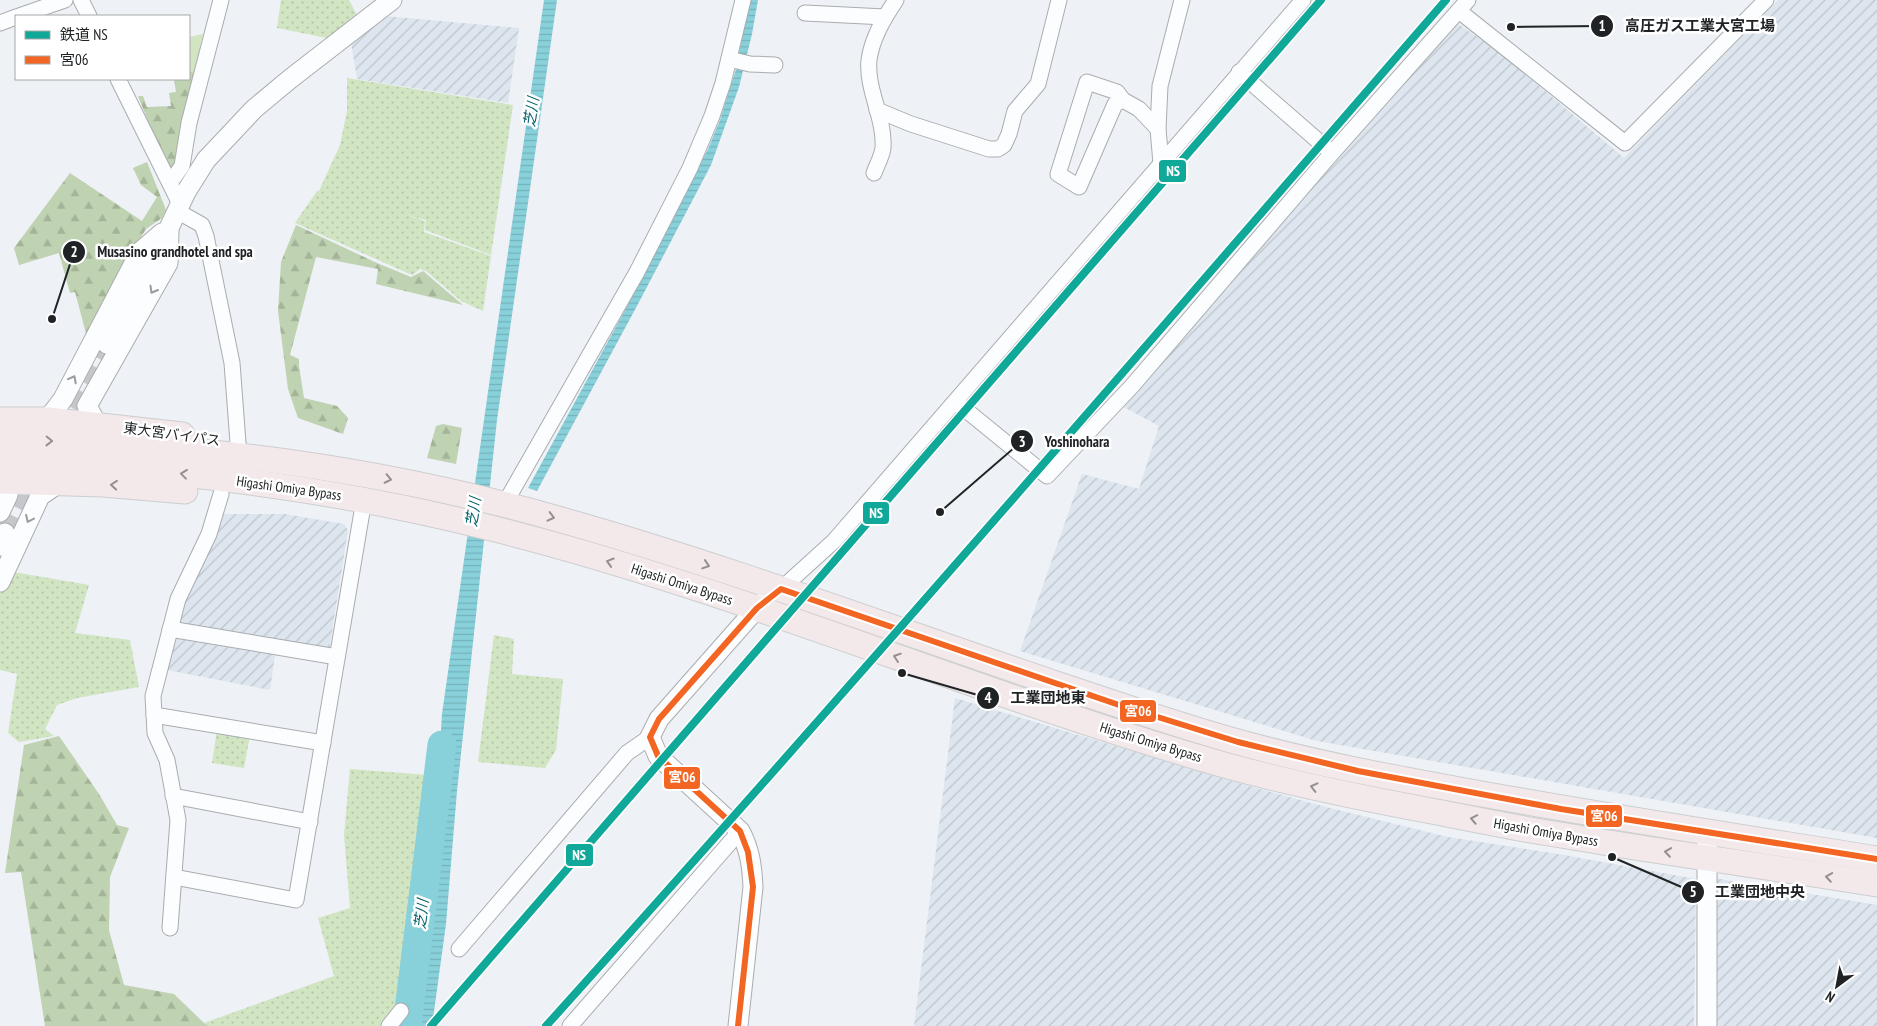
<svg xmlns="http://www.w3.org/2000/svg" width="1877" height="1026" viewBox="0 0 1877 1026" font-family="'PT Sans Narrow','Noto Sans JP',sans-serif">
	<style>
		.industrial { fill: url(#industrial-furrows) }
		.grass { fill: url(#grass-dots) }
		.forest { fill: url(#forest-firs) }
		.green { fill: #d1e5c3 }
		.water { fill: url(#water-rules) }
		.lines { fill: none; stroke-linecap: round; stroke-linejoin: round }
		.river { stroke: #88d0da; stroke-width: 29 }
		.tertiary-tunnel { stroke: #c5c8cb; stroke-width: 19; stroke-dasharray: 19 9; stroke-linecap: butt }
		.minor-casing { stroke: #aaacaf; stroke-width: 17 }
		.tertiary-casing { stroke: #aaacaf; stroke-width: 21 }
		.trunk-casing { stroke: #cccecf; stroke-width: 27 }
		.minor { stroke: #fcfdfe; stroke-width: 15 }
		.tertiary { stroke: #fcfdfe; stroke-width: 19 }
		.trunk { stroke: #f3e8ea; stroke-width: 25 }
		.bus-1-casing { stroke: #fff; stroke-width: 10 }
		.bus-1 { stroke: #f26522; stroke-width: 6 }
		.rail-1-casing { stroke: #fff; stroke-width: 11 }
		.rail-1 { stroke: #10a899; stroke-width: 8 }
		.oneway { stroke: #999b9c }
		.oneway2 { stroke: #948f91 }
		.labels { text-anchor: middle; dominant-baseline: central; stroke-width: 5; stroke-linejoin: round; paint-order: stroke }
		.street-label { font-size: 14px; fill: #202325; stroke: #fff }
		.water-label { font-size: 15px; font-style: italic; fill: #046169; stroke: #fff }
		.leader { fill: none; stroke: #202325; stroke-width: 2 }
		.callout-dot { fill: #202325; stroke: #fff; stroke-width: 2 }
		.mark-label { font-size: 15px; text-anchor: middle; font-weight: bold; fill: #fff }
		.callout-label { font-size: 15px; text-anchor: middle; font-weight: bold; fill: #202325; stroke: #fff; stroke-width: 5; stroke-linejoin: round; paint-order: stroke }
		.line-badge { stroke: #fff; stroke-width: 2 }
		.badge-label { font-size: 14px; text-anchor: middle; font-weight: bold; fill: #fff }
	</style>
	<defs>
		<pattern id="industrial-furrows" width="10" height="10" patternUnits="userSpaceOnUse" patternTransform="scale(1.25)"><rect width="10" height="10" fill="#dde5ee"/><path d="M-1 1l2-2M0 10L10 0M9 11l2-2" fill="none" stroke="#bdc4cc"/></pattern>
		<pattern id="grass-dots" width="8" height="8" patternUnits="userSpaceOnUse" patternTransform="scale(1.25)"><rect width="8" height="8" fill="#d1e5c3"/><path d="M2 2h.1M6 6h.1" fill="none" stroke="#b3c4a7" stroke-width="1.8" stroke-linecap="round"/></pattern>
		<pattern id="forest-firs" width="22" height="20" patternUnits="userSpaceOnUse" patternTransform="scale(1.25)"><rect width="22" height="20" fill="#bfd2b1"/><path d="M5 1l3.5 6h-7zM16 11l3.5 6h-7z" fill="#a4b498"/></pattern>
		<pattern id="water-rules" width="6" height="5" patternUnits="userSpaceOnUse" patternTransform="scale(1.25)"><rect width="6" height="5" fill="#88d0da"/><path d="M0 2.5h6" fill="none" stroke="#75b2bb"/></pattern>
	</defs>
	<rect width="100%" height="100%" fill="#eef1f5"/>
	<!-- industrial -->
	<g class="industrial">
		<path d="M1778 0H1877V838L1317 741 1020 651 1082 474 1139 489 1159 426 1120 405 1457 23 1503 55 1624 158Z"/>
		<path d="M384 16 519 28 508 103 357 79 351 43Z"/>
		<path d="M223 514H285L344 524 348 530 329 651 277 641 270 690 167 670 182 597Z"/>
		<path d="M955 698 1231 781 1326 807 1448 837 1564 855 1696 879 1694 1026H914Z"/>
		<path d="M1714 878 1877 905V1026H1713Z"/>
	</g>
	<!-- grass -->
	<g class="grass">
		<path d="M281 0H349L357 15 327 38 277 28Z"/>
		<path d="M347 78 513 105 491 255 425 230 426 220 407 215 425 221 424 232 491 256 483 311 461 301 426 271 420 269 412 275 295 223 317 191H319L340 145 347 111Z"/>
		<path d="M8 571 89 585 75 633 130 640 139 687 77 698 57 705 45 729 54 736 19 742 8 733 17 674 0 670V589Z"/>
		<path d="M494 635 514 639 512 674 563 679 556 750 545 768 478 762Z"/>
		<path d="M217 730 250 735 244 768 212 763Z"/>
		<path d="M350 769 428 775 400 1024 397 1026H210L204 1023 334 976 318 918 350 908 344 835Z"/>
	</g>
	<!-- forest -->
	<g class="forest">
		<path d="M189 71 198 74 178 164 170 176 138 96H143L147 107 171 106 169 93 176 92 174 79H189Z"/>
		<path d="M147 162 166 210 162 218 146 229 135 247 88 341 75 292 70 293 59 253 19 265 14 248 70 173 142 221 157 197 141 185 133 168Z"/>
		<path d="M296 225 377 263 411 277 423 271 463 305 376 284 378 269 316 257 290 355 299 359V366L304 398 337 406 348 418 343 434 298 418 288 389 278 311 281 262Z"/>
		<path d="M443 424 462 428 456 464 427 458 436 426Z"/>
		<path d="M59 736 99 794 117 825 129 828 110 877 109 930 124 985 174 994 204 1023 210 1026H45L21 872 5 873 24 745Z"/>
	</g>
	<!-- green -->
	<path class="green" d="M203 34 200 47 206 48 198 74 189 71V37Z"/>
	<!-- water -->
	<g class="water">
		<path d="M544 0H557L497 420 457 791 446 924 432 1026H417L424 973 432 880 442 714Z"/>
		<path d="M749 0H758L752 34 739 87 711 165 638 304 537 491 528 488 630 301 708 149 720 120 736 69Z"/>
	</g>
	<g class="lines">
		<!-- river -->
		<path class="river" d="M407 1026 442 745"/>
		<!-- tertiary-tunnel -->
		<g class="tertiary-tunnel">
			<path d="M58 432 107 344"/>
			<path d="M5 533 36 471"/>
		</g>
		<defs>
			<g id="minor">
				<path d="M81 0 89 16"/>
				<path d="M1459 11 1625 143 1766 0"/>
				<path d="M805 13 885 17"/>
				<path d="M19 16 65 0"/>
				<path d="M0 23 16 17"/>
				<path d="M729 59 750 64 775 65"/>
				<path d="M1239 72 1332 153"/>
				<path d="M118 79 180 204"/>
				<path d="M1123 100 1117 92 1087 82 1058 174 1079 187 1115 104 1123 100 1139 109 1158 129"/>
				<path d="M877 110 911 124 989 149H998L1004 145 1009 134 1015 111 1038 84 1059 0"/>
				<path d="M1161 163 1158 129 1160 86 1182 0"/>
				<path d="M874 173C877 165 882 156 883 148 885 118 866 89 869 60 872 38 884 18 896 0"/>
				<path d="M170 183 182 166 189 123 221 0"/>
				<path d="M177 211 202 225 206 236 232 363 238 443"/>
				<path d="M956 402 1047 476 1132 386 1332 153 1468 0"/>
				<path d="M504 505 637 272 690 168 712 116 723 83 743 0"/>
				<path d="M781 589 834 541 1303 0"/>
				<path d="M170 629 337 657"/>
				<path d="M154 715 323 743"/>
				<path d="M173 796 310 822"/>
				<path d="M174 877 296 900 364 500"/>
				<path d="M170 928 178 820 167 760 155 733 153 696 178 599 209 534 221 494"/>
				<path d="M459 949 627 753 650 737"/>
				<path d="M389 1026 401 1011"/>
				<path d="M570 1026 740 831"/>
			</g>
			<g id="tertiary">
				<path d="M107 344 169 228 186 192 206 160 254 109 290 79 392 0"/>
				<path d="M47 420 63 399 140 252 162 233"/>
				<path d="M97 424 87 406 168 263 169 231"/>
				<path d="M0 512 8 495 2 481"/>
				<path d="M0 546 5 533"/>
				<path d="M0 582 40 496 59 483"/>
				<path d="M738 1026 753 887C752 866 750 850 740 831L658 756 650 737 659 719 757 608 765 601"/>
				<path d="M1707 1026V845"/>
			</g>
			<g id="trunk">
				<path d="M0 420H47L182 435"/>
				<path d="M0 441C191 443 382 468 565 521 730 568 891 628 1053 683 1114 703 1176 725 1238 742 1313 763 1389 777 1465 791 1602 816 1740 837 1877 859"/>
				<path d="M0 462C169 467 335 488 499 530 747 593 982 696 1228 766 1297 785 1367 799 1437 812 1478 820 1519 829 1561 835 1666 853 1772 867 1877 884"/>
				<path d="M0 481 103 484 185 491"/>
			</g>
		</defs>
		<!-- minor casing -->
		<use href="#minor" class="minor-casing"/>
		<!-- tertiary casing -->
		<use href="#tertiary" class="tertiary-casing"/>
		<!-- trunk casing -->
		<use href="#trunk" class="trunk-casing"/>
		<!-- minor -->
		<use href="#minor" class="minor"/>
		<!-- tertiary -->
		<use href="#tertiary" class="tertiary"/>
		<!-- trunk -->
		<use href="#trunk" class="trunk"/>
		<defs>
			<path id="bus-1" d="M738 1026 753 887 748 852 740 831 658 756 650 737 659 719 757 608 781 589 1119 705 1238 742 1358 771 1561 809 1877 859"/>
		</defs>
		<!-- bus-1 casing -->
		<use href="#bus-1" class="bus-1-casing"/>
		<!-- bus-1 -->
		<use href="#bus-1" class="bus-1"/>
		<defs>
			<g id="rail-1">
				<path d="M431 1026 1321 0"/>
				<path d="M546 1026C851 688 1148 344 1446 0"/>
			</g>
		</defs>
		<!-- rail-1 casing -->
		<use href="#rail-1" class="rail-1-casing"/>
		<!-- rail-1 -->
		<use href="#rail-1" class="rail-1"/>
	</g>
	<!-- one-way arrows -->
	<defs><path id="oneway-chevron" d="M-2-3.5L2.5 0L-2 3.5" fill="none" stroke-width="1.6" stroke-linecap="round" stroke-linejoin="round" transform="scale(1.25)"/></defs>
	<g class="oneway">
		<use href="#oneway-chevron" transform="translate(153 290) rotate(120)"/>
		<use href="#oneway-chevron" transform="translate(73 379) rotate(-62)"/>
		<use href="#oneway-chevron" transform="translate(29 519) rotate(115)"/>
	</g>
	<g class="oneway2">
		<use href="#oneway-chevron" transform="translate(49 441) rotate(1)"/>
		<use href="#oneway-chevron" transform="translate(184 474) rotate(-173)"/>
		<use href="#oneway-chevron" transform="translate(388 479) rotate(12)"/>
		<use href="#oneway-chevron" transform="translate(114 485) rotate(-175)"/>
		<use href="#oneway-chevron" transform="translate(551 517) rotate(14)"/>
		<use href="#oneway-chevron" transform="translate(610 562) rotate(-163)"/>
		<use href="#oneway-chevron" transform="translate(706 565) rotate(18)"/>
		<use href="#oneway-chevron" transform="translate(897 657) rotate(-161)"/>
		<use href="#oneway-chevron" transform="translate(1314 787) rotate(-166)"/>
		<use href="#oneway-chevron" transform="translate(1474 819) rotate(-169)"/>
		<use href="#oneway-chevron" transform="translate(1668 852) rotate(-172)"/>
		<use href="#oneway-chevron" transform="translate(1829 877) rotate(-171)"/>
	</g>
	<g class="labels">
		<!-- street labels -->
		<g class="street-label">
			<text transform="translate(172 434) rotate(8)">東大宮バイパス</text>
			<text transform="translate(289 488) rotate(8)">Higashi Omiya Bypass</text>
			<text transform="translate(682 584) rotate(18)">Higashi Omiya Bypass</text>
			<text transform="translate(1151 742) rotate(17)">Higashi Omiya Bypass</text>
			<text transform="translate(1546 832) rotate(10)">Higashi Omiya Bypass</text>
		</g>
		<!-- water labels -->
		<g class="water-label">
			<text transform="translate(531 112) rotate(-82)">芝川</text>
			<text transform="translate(473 512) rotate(-82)">芝川</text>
			<text transform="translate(421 914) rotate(-83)">芝川</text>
		</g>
	</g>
	<!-- callouts -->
	<path class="leader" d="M1511 27L1602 26M52 319L74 252M940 512L1022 441M902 673L988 698M1612 857L1693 892"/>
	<g class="callout-dot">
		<circle cx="1511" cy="27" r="5"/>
		<circle cx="52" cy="319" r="5"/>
		<circle cx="940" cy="512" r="5"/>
		<circle cx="902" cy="673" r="5"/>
		<circle cx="1612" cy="857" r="5"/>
		<circle cx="1602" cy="26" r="12"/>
		<circle cx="74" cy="252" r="12"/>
		<circle cx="1022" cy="441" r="12"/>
		<circle cx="988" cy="698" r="12"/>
		<circle cx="1693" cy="892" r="12"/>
	</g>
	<g class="mark-label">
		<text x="1602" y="31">1</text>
		<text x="74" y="257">2</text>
		<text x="1022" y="447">3</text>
		<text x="988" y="703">4</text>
		<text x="1693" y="897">5</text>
	</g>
	<g class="callout-label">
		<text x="1700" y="31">高圧ガス工業大宮工場</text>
		<text x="175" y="257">Musasino grandhotel and spa</text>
		<text x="1077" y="447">Yoshinohara</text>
		<text x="1048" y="703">工業団地東</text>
		<text x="1760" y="897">工業団地中央</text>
	</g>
	<g class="line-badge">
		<rect x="1158" y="159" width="29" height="24" rx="5" fill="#10a899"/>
		<rect x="862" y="501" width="28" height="24" rx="5" fill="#10a899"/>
		<rect x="1119" y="699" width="38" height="24" rx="5" fill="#f26522"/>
		<rect x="663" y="766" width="38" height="24" rx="5" fill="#f26522"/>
		<rect x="1585" y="804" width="38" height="24" rx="5" fill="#f26522"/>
		<rect x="565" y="843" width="29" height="24" rx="5" fill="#10a899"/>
	</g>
	<g class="badge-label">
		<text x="1173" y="176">NS</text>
		<text x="876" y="518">NS</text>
		<text x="1138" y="716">宮06</text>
		<text x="682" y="782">宮06</text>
		<text x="1604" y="821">宮06</text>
		<text x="579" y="860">NS</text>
	</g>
	<!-- legend -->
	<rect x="15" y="15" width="175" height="65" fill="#ffffff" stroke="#a6a7a8"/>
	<rect x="25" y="31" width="25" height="8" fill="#10a899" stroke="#a6a7a8"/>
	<text x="60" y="40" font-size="15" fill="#202325">鉄道 NS</text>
	<rect x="25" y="56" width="25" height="8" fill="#f26522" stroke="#a6a7a8"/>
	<text x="60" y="65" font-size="15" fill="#202325">宮06</text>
	<!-- north arrow -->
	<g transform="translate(1837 986) rotate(212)" stroke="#ffffff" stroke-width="4" paint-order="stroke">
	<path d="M0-4L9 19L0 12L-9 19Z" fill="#202325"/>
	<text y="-8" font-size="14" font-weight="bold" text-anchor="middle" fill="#202325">N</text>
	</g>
</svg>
